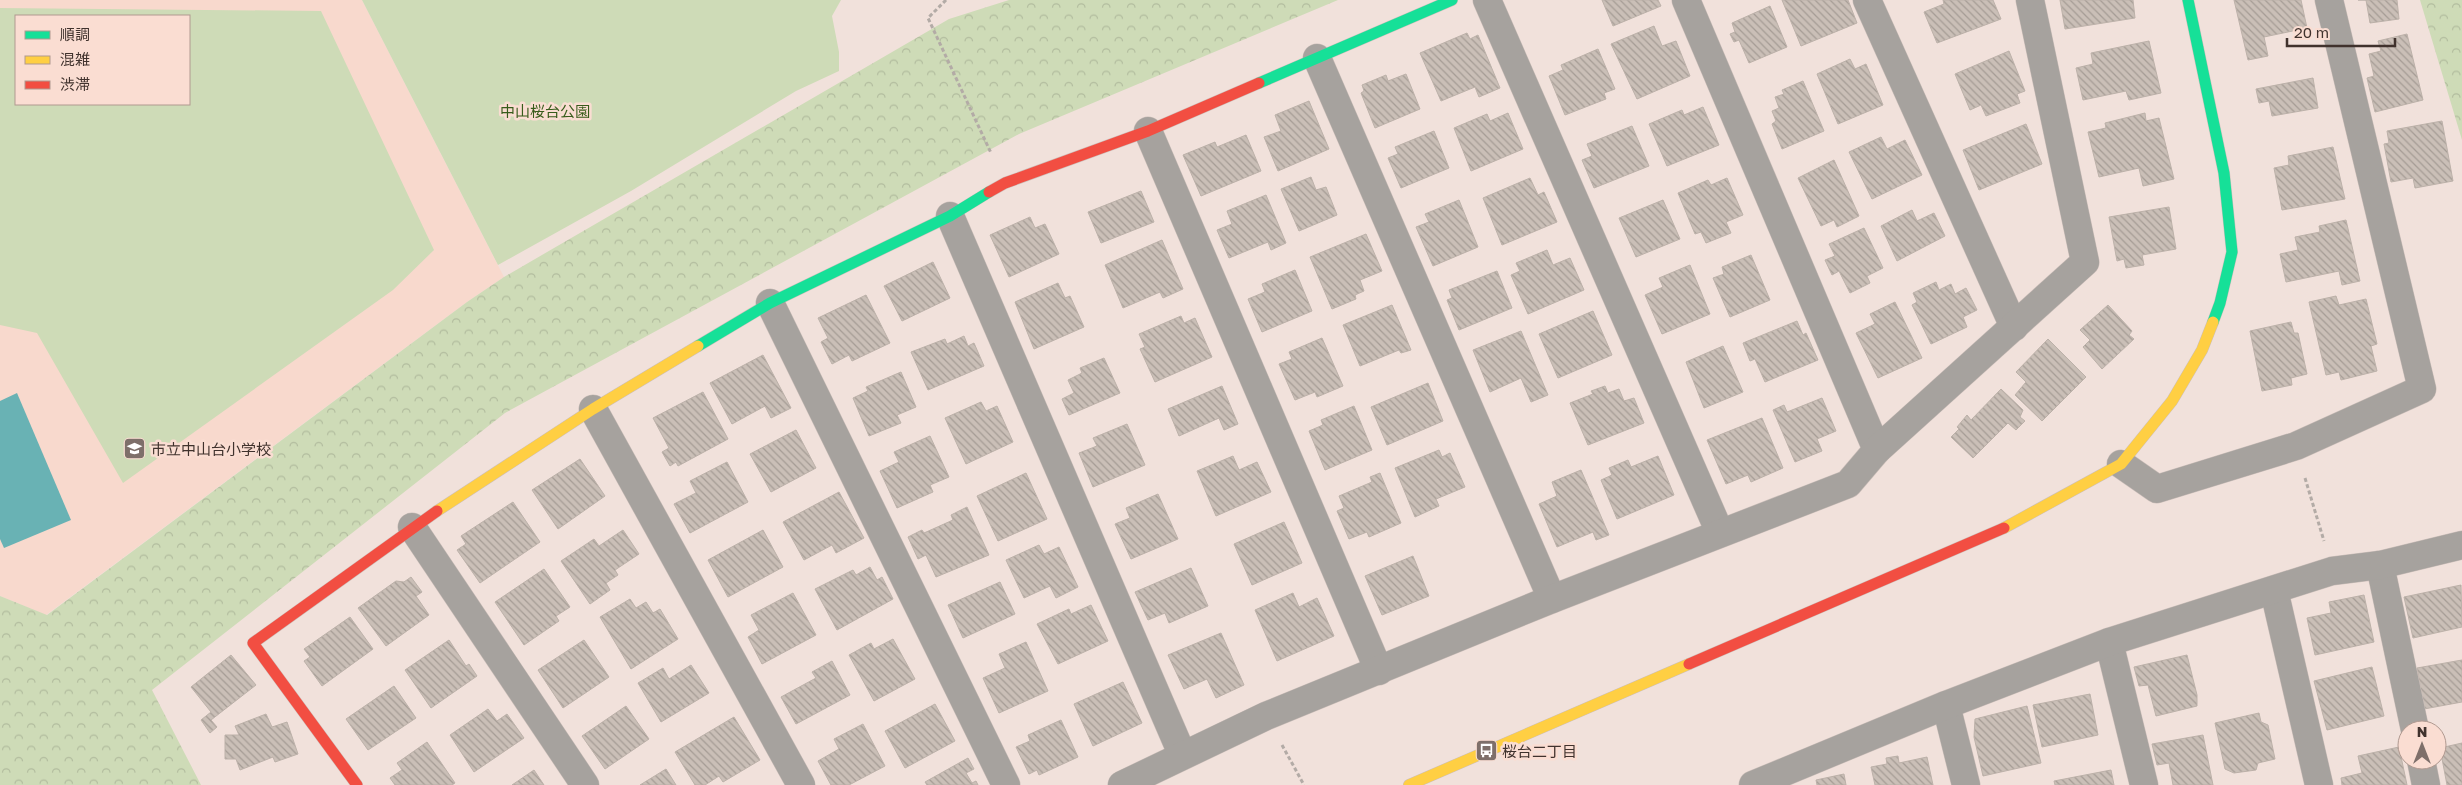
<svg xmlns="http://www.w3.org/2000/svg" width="2462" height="785" viewBox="0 0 2462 785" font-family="'Golos Text','Noto Sans JP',sans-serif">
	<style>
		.built { fill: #f8d9cd; fill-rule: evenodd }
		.green { fill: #cedbb7; fill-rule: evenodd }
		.forest { fill: url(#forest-crowns) }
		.water { fill: #69b2b4 }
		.building { fill: url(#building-back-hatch); stroke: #bcb1a9 }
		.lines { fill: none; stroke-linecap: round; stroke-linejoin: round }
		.street-casing { stroke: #ccbfba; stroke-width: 29 }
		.fast-casing { stroke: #ccbfba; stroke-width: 12 }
		.slow-casing { stroke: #ccbfba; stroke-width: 12 }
		.jam-casing { stroke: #ccbfba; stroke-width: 12 }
		.path { stroke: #b3aba6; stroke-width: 3; stroke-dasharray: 4 2.5; stroke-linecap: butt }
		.street { stroke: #a6a29e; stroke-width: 28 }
		.fast { stroke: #16e098; stroke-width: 11 }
		.slow { stroke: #ffcf43; stroke-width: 11 }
		.jam { stroke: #f24e42; stroke-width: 11 }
		.labels { text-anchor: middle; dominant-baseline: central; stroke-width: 5; stroke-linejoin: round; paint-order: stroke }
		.park-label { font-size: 15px; fill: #385c1b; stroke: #faddd2 }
		.poi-label { font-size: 15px; fill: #40322d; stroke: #faddd2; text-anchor: start }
	</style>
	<defs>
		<pattern id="forest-crowns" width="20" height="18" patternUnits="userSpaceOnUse" patternTransform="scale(1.25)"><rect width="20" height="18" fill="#cedbb7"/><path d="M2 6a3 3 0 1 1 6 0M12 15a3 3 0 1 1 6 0" fill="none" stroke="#b2bc9e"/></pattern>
		<pattern id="building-back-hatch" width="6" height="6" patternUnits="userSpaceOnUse" patternTransform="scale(1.25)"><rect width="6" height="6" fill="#cabfb7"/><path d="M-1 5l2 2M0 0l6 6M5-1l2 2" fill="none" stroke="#a59c95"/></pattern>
	</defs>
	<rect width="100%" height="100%" fill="#f1e1db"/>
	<!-- built -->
	<path class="built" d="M0 0H362L504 277 467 302 46 615 0 596ZM16 16H189V104H16Z"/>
	<!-- green -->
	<g class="green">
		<path d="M362 0H841L832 16 839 52V71L796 91 631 191 498 265Z"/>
		<path d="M0 8 321 11 434 250 393 290 123 483 37 333 0 325ZM16 16H189V104H16Z"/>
	</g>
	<!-- forest -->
	<g class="forest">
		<path d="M1009 0H1338L1019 134 505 413 152 690 201 785H0V596L47 615 467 302 504 277 949 19Z"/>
		<path d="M2420 0H2462V140Z"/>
	</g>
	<!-- water -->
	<path class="water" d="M17 393 71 520 4 548 0 539V401Z"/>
	<!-- building -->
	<g class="building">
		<path d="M1602 0H1658L1661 6 1613 26Z"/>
		<path d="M1782 0H1848L1857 23 1801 46Z"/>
		<path d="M1943 0H1993L2001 19 1937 43 1924 12 1944 4Z"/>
		<path d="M2060 0H2133L2135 18 2065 29Z"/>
		<path d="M2234 0H2301L2307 28 2264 37 2268 56 2248 60Z"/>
		<path d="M2358 0H2397L2399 19 2370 23 2366 0Z"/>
		<path d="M1770 6 1787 47 1749 63 1739 40 1734 42 1730 34 1735 32 1732 23Z"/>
		<path d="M1654 26 1662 46 1676 41 1690 76 1637 99 1611 44Z"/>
		<path d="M1467 33 1470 39 1478 35 1500 88 1479 97 1475 87 1441 101 1420 53Z"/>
		<path d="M2407 34 2423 100 2375 112 2367 78 2374 76 2369 54 2381 51 2378 41Z"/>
		<path d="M2149 41 2161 93 2129 100 2126 91 2083 100 2076 68 2093 64 2091 53Z"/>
		<path d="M1598 49 1615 89 1604 93 1606 99 1565 115 1549 76 1563 70 1561 65Z"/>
		<path d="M2009 51 2025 91 2017 94 2020 103 1986 116 1981 105 1970 110 1955 74Z"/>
		<path d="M1850 59 1855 69 1866 64 1883 105 1838 124 1817 74Z"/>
		<path d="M1406 74 1420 109 1375 128 1361 93 1364 91 1362 85 1386 75 1388 81Z"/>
		<path d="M2313 78 2318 108 2272 116 2269 101 2259 103 2256 89Z"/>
		<path d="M1803 81 1824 131 1782 149 1772 124 1776 121 1772 111 1779 108 1775 97 1784 94 1782 90Z"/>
		<path d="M1309 101 1329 149 1278 171 1264 137 1281 131 1275 115Z"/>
		<path d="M1703 107 1719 145 1667 166 1649 124 1682 110 1684 115Z"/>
		<path d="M1508 113 1523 149 1471 171 1454 128 1487 114 1490 121Z"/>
		<path d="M2145 113 2146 121 2159 118 2174 179 2143 186 2139 168 2099 177 2088 132 2106 128 2105 123Z"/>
		<path d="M2442 121 2453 181 2415 188 2413 178 2391 182 2384 144 2389 143 2387 131Z"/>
		<path d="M2026 124 2042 164 1979 190 1963 150Z"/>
		<path d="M1632 126 1649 166 1594 188 1582 160 1592 156 1587 144Z"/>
		<path d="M1434 131 1449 168 1401 188 1388 158 1398 154 1395 147Z"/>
		<path d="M1246 135 1261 171 1201 196 1183 155 1215 142 1217 147Z"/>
		<path d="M1881 137 1887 149 1905 140 1922 175 1872 199 1849 152Z"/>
		<path d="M2333 147 2345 199 2282 210 2274 168 2289 165 2288 156Z"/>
		<path d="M1834 160 1859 216 1837 227 1834 220 1821 226 1798 178Z"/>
		<path d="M1311 177 1316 190 1326 187 1337 215 1299 231 1281 189Z"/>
		<path d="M1530 178 1538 195 1544 192 1557 222 1502 245 1483 198Z"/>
		<path d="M1727 178 1743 215 1726 222 1731 233 1706 243 1701 232 1695 234 1678 193 1708 180 1711 185Z"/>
		<path d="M1141 191 1154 222 1101 243 1088 212Z"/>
		<path d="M1266 195 1286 243 1271 250 1268 242 1229 258 1217 230 1232 224 1227 211Z"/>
		<path d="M1459 200 1478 247 1433 266 1416 227 1429 222 1425 214Z"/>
		<path d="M1663 200 1680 239 1636 257 1619 218Z"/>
		<path d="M2169 207 2176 249 2142 255 2144 265 2126 268 2124 259 2117 261 2109 217Z"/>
		<path d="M1912 210 1917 221 1934 213 1945 236 1897 261 1881 226Z"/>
		<path d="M1030 217 1035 228 1045 224 1059 254 1009 277 990 235Z"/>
		<path d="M2346 220 2360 281 2342 285 2339 271 2286 282 2280 254 2298 250 2295 237 2320 232 2319 226Z"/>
		<path d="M1864 228 1883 268 1867 276 1870 283 1850 293 1839 271 1832 275 1825 260 1835 256 1829 244Z"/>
		<path d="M1366 234 1382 271 1360 280 1364 291 1355 295 1356 299 1332 309 1310 257Z"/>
		<path d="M1162 240 1183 289 1163 298 1160 292 1123 308 1105 265Z"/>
		<path d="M1547 250 1553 265 1570 258 1584 290 1528 314 1511 275 1520 271 1516 263Z"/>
		<path d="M1751 255 1770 300 1730 317 1713 278 1724 274 1722 267Z"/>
		<path d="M933 262 950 298 902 321 884 286Z"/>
		<path d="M1690 265 1710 314 1662 334 1645 295 1663 287 1659 278Z"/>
		<path d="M1295 270 1312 311 1262 332 1248 299 1265 292 1262 284Z"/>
		<path d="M1497 271 1512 308 1459 330 1447 300 1452 298 1449 290Z"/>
		<path d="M1936 282 1939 290 1951 284 1955 294 1966 288 1977 310 1963 317 1967 327 1931 344 1912 305 1917 302 1913 293Z"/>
		<path d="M1058 283 1065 298 1070 296 1084 327 1034 349 1015 302Z"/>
		<path d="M866 295 890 343 852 361 849 355 832 364 821 342 828 338 818 318Z"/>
		<path d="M2336 296 2339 305 2366 299 2377 344 2371 346 2377 371 2341 380 2339 372 2326 375 2309 302Z"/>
		<path d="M1895 302 1922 358 1878 378 1856 333 1875 324 1870 314Z"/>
		<path d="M1392 305 1411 350 1401 353 1399 350 1360 366 1343 325Z"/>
		<path d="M2108 305 2132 331 2129 335 2134 339 2102 369 2083 347 2090 340 2080 330Z"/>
		<path d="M1593 311 1612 355 1558 378 1539 334Z"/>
		<path d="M1181 316 1184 323 1195 318 1212 357 1155 382 1140 349 1145 347 1139 334Z"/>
		<path d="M1797 321 1803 335 1806 333 1818 360 1765 382 1755 359 1750 361 1743 343Z"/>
		<path d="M2291 322 2294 333H2298L2307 374 2291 378 2292 385 2262 391 2250 331Z"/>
		<path d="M1521 331 1548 395 1531 402 1521 378 1490 392 1473 350Z"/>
		<path d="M964 336 968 346 974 343 984 366 928 390 911 352 945 339 947 344Z"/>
		<path d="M1322 338 1343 386 1317 397 1315 392 1295 400 1279 364 1292 359 1289 352Z"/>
		<path d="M2048 339 2086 377 2042 421 2015 395 2026 382 2016 372Z"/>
		<path d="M1723 346 1743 392 1704 408 1686 362Z"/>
		<path d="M763 355 791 408 771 418 765 406 732 424 710 383Z"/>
		<path d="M1104 358 1120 393 1069 415 1062 399 1074 393 1068 380 1082 373 1080 368Z"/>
		<path d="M901 372 916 407 897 415 901 423 869 436 853 398 868 391 866 387Z"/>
		<path d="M1428 383 1443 421 1387 445 1371 407Z"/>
		<path d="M1222 386 1238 424 1224 430 1219 418 1179 436 1168 409Z"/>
		<path d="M1605 386 1608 393 1619 389 1624 401 1634 398 1644 423 1588 445 1570 403 1593 394 1591 391Z"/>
		<path d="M2001 389 2023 410 2020 417 2025 421 2016 430 2008 423 1973 458 1951 437 1959 429 1957 427 1967 415 1971 420Z"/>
		<path d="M703 392 728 439 678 466 676 462 670 466 662 452 669 448 653 418Z"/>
		<path d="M1822 398 1836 431 1817 439 1822 451 1795 462 1773 410 1784 405 1787 412Z"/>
		<path d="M981 402 986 411 997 406 1013 442 966 464 945 418Z"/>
		<path d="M1354 406 1372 450 1325 470 1309 431 1323 425 1321 420Z"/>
		<path d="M1762 418 1783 468 1751 482 1748 475 1726 484 1707 440Z"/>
		<path d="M1127 424 1145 465 1093 487 1079 453 1097 446 1093 438Z"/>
		<path d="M796 430 816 468 771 492 750 454Z"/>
		<path d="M930 436 949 477 930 485 933 492 897 508 880 471 899 462 894 452Z"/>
		<path d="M1439 450 1442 457 1450 453 1465 487 1436 499 1439 506 1415 517 1395 468Z"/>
		<path d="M1233 456 1239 470 1257 462 1271 492 1216 516 1197 471Z"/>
		<path d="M1658 456 1674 495 1617 519 1601 480 1612 475 1609 468 1628 460 1631 467Z"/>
		<path d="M580 459 605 496 558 529 532 490Z"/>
		<path d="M727 462 748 502 690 533 674 504 696 493 690 481Z"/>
		<path d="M1581 470 1609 535 1596 540 1593 532 1557 547 1539 504 1557 496 1552 482Z"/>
		<path d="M1026 473 1047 519 998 541 977 496Z"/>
		<path d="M1380 473 1401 523 1369 537 1367 532 1349 539 1337 511 1344 508 1339 496 1372 482 1370 477Z"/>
		<path d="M839 492 864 538 836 553 832 545 804 560 783 522Z"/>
		<path d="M1158 494 1178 539 1131 559 1115 524 1130 518 1126 508Z"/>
		<path d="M513 502 540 542 480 583 457 550 466 544 461 536Z"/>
		<path d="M967 507 989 555 936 577 926 555 918 559 908 537 922 530 924 533 953 520 951 515Z"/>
		<path d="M1284 522 1302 563 1252 585 1234 544Z"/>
		<path d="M623 530 639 554 615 570 618 575 606 583 610 590 590 604 561 561 594 539 599 546Z"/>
		<path d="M763 530 783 567 728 597 708 560Z"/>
		<path d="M1039 545 1044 554 1059 547 1078 587 1056 598 1050 586 1024 598 1006 560Z"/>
		<path d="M1413 556 1429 596 1382 615 1365 576Z"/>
		<path d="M870 567 877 580 882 577 893 599 837 630 815 589 853 570 856 575Z"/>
		<path d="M1191 568 1208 606 1169 623 1165 613 1148 620 1135 592Z"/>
		<path d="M544 569 570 607 556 616 559 621 524 645 495 602Z"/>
		<path d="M411 577 422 592 416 596 429 615 386 646 358 608 396 581 404 582Z"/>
		<path d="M1000 582 1015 614 963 638 948 605Z"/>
		<path d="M2461 585 2462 627 2413 638 2404 597Z"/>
		<path d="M793 593 816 635 762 664 748 637 759 630 751 615Z"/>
		<path d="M1293 593 1299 607 1317 598 1334 636 1277 661 1255 610Z"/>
		<path d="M2364 595 2374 642 2315 655 2307 618 2331 613 2329 602Z"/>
		<path d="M630 599 636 608 646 602 653 613 660 609 678 639 631 669 600 617Z"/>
		<path d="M1091 605 1108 641 1058 664 1037 624 1069 609 1071 614Z"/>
		<path d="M350 617 373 649 322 686 304 661 310 657 304 649Z"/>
		<path d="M1221 633 1244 685 1216 698 1207 679 1184 689 1168 655Z"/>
		<path d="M893 639 915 679 874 701 849 655 871 643 874 649Z"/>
		<path d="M449 640 466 666 469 664 477 676 431 708 405 670Z"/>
		<path d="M584 640 609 677 563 708 538 670Z"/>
		<path d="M1026 642 1048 691 999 713 983 678 1005 668 999 654Z"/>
		<path d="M231 655 256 685 211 720 217 727 210 733 201 720 211 712 191 687Z"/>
		<path d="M2187 655 2197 695V706L2156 716 2148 685 2139 686 2134 667Z"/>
		<path d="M2462 660V702L2424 709 2417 668Z"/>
		<path d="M832 661 850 695 796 724 781 697 816 678 812 672Z"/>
		<path d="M691 665 709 693 661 722 638 683 663 668 669 679Z"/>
		<path d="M2372 667 2384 716 2327 730 2314 681Z"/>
		<path d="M1123 682 1142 723 1093 746 1074 704Z"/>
		<path d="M394 686 416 718 368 750 346 719Z"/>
		<path d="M2090 694 2098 735 2042 747 2033 705Z"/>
		<path d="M935 704 955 741 905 768 885 731Z"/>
		<path d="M626 706 649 739 605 769 582 736Z"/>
		<path d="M2027 706 2041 763 1983 776 1974 737 1975 719Z"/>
		<path d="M488 709 497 721 507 714 524 738 474 772 450 735Z"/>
		<path d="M2259 713 2261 722 2268 725 2275 759 2258 763 2256 770 2234 773 2225 769 2215 723Z"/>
		<path d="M266 714 272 727 287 722 298 754 275 762 273 757 240 770 236 759H225V735H239L235 726Z"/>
		<path d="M734 717 760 760 723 782 719 776 705 785H695L675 752Z"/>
		<path d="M1061 720 1078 757 1039 775 1037 770 1029 774 1016 747 1030 741 1028 735Z"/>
		<path d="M863 724 885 766 849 785H831L818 761 839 749 834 739Z"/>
		<path d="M2203 735 2213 785H2173L2169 763 2157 765 2152 744Z"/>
		<path d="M427 742 455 783 452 785H395L390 778 402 770 397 763Z"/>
		<path d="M2462 743V785H2447L2440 748Z"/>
		<path d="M2399 747 2407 785H2342L2341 778 2362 773 2358 756Z"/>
		<path d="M1898 756 1899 763 1927 757 1933 785H1875L1871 767 1887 764 1886 758Z"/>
		<path d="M968 758 974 769 966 773 972 783 976 781 978 785H927L925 782Z"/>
		<path d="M666 769 676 785H640Z"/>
		<path d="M534 770 544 785H512Z"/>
		<path d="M2111 770 2114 785H2055L2054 781Z"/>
		<path d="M1844 774 1846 785H1817L1816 780Z"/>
	</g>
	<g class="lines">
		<defs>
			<g id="street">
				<path d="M1487 0 1720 533"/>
				<path d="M1686 0 1877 450"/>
				<path d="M1867 0 2014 327"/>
				<path d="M1317 58 1552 599"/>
				<path d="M1148 131 1379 671"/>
				<path d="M950 216 1182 754"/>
				<path d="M770 303 1006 785"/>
				<path d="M593 409 801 785"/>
				<path d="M2121 464 2157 489 2296 446 2422 389 2329 0"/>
				<path d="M412 527 585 785"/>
				<path d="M2380 565 2415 730"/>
				<path d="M2274 590 2319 785"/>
				<path d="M2109 642 2144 785"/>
				<path d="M1946 705 1966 785"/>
				<path d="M2421 760 2426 785"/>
				<path d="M1122 785 1266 716 1552 599 1848 484 1877 450 2085 262 2030 0"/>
				<path d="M1753 785 1946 705 2109 642 2332 571 2380 565 2462 545"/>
			</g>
			<g id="fast">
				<path d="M2188 0 2224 173 2232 252 2220 303 2213 322"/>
				<path d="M1259 83 1452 0"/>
				<path d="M698 346 770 303 950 216 989 192"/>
			</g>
			<g id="slow">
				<path d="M437 511 593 409 698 346"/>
				<path d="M2004 528 2121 464 2172 401 2202 350 2213 322"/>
				<path d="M1409 785 1689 664"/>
			</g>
			<g id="jam">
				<path d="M989 192 1005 183 1148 131 1259 83"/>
				<path d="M1689 664 2004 528"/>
				<path d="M357 785 253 643 437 511"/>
			</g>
		</defs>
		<!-- street casing -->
		<use href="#street" class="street-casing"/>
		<!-- fast casing -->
		<use href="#fast" class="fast-casing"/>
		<!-- slow casing -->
		<use href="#slow" class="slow-casing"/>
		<!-- jam casing -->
		<use href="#jam" class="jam-casing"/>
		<!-- path -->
		<g class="path">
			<path d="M946 0 928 18 991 153"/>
			<path d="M2305 478 2324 541"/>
			<path d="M1282 745 1304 785"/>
		</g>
		<!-- street -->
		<use href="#street" class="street"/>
		<!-- fast -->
		<use href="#fast" class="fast"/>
		<!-- slow -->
		<use href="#slow" class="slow"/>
		<!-- jam -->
		<use href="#jam" class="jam"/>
	</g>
	<!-- icons -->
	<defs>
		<symbol id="school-square" viewBox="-11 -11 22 22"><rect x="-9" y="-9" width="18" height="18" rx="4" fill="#7e6f6a" stroke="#faddd2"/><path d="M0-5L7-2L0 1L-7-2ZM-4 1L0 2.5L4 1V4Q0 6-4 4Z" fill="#fff"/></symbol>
		<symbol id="bus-square" viewBox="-11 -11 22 22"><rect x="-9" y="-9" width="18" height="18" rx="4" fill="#7e6f6a" stroke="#faddd2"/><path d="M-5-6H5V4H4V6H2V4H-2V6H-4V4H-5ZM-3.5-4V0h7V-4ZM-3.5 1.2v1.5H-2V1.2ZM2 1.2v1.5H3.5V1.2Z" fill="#fff"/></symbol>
	</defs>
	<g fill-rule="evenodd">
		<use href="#school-square" x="122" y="436" width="25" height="25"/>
		<use href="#bus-square" x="1474" y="738" width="25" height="25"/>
	</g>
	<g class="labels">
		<!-- park labels -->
		<g class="park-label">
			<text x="545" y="111">中山桜台公園</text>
		</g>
		<!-- poi labels -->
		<g class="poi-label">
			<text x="151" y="449">市立中山台小学校</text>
			<text x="1502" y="751">桜台二丁目</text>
		</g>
	</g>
	<!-- legend -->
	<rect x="15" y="15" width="175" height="90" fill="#faddd2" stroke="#b09990"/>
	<rect x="25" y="31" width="25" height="8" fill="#16e098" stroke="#b09990"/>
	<text x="60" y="40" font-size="15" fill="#40322d">順調</text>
	<rect x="25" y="56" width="25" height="8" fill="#ffcf43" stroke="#b09990"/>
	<text x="60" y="65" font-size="15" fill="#40322d">混雑</text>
	<rect x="25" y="81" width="25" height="8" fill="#f24e42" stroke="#b09990"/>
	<text x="60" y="90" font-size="15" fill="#40322d">渋滞</text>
	<!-- north arrow -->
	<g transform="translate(2422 745)"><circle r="24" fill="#faddd2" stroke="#b09990"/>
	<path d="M0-4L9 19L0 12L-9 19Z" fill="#7e6f6a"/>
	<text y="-8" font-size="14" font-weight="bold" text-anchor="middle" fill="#40322d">N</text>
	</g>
	<!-- scale -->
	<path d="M2287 38v8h108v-8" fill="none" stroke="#40322d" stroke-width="2.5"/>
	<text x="2294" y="38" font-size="15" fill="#40322d" stroke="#faddd2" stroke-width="4" paint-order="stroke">20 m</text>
</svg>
